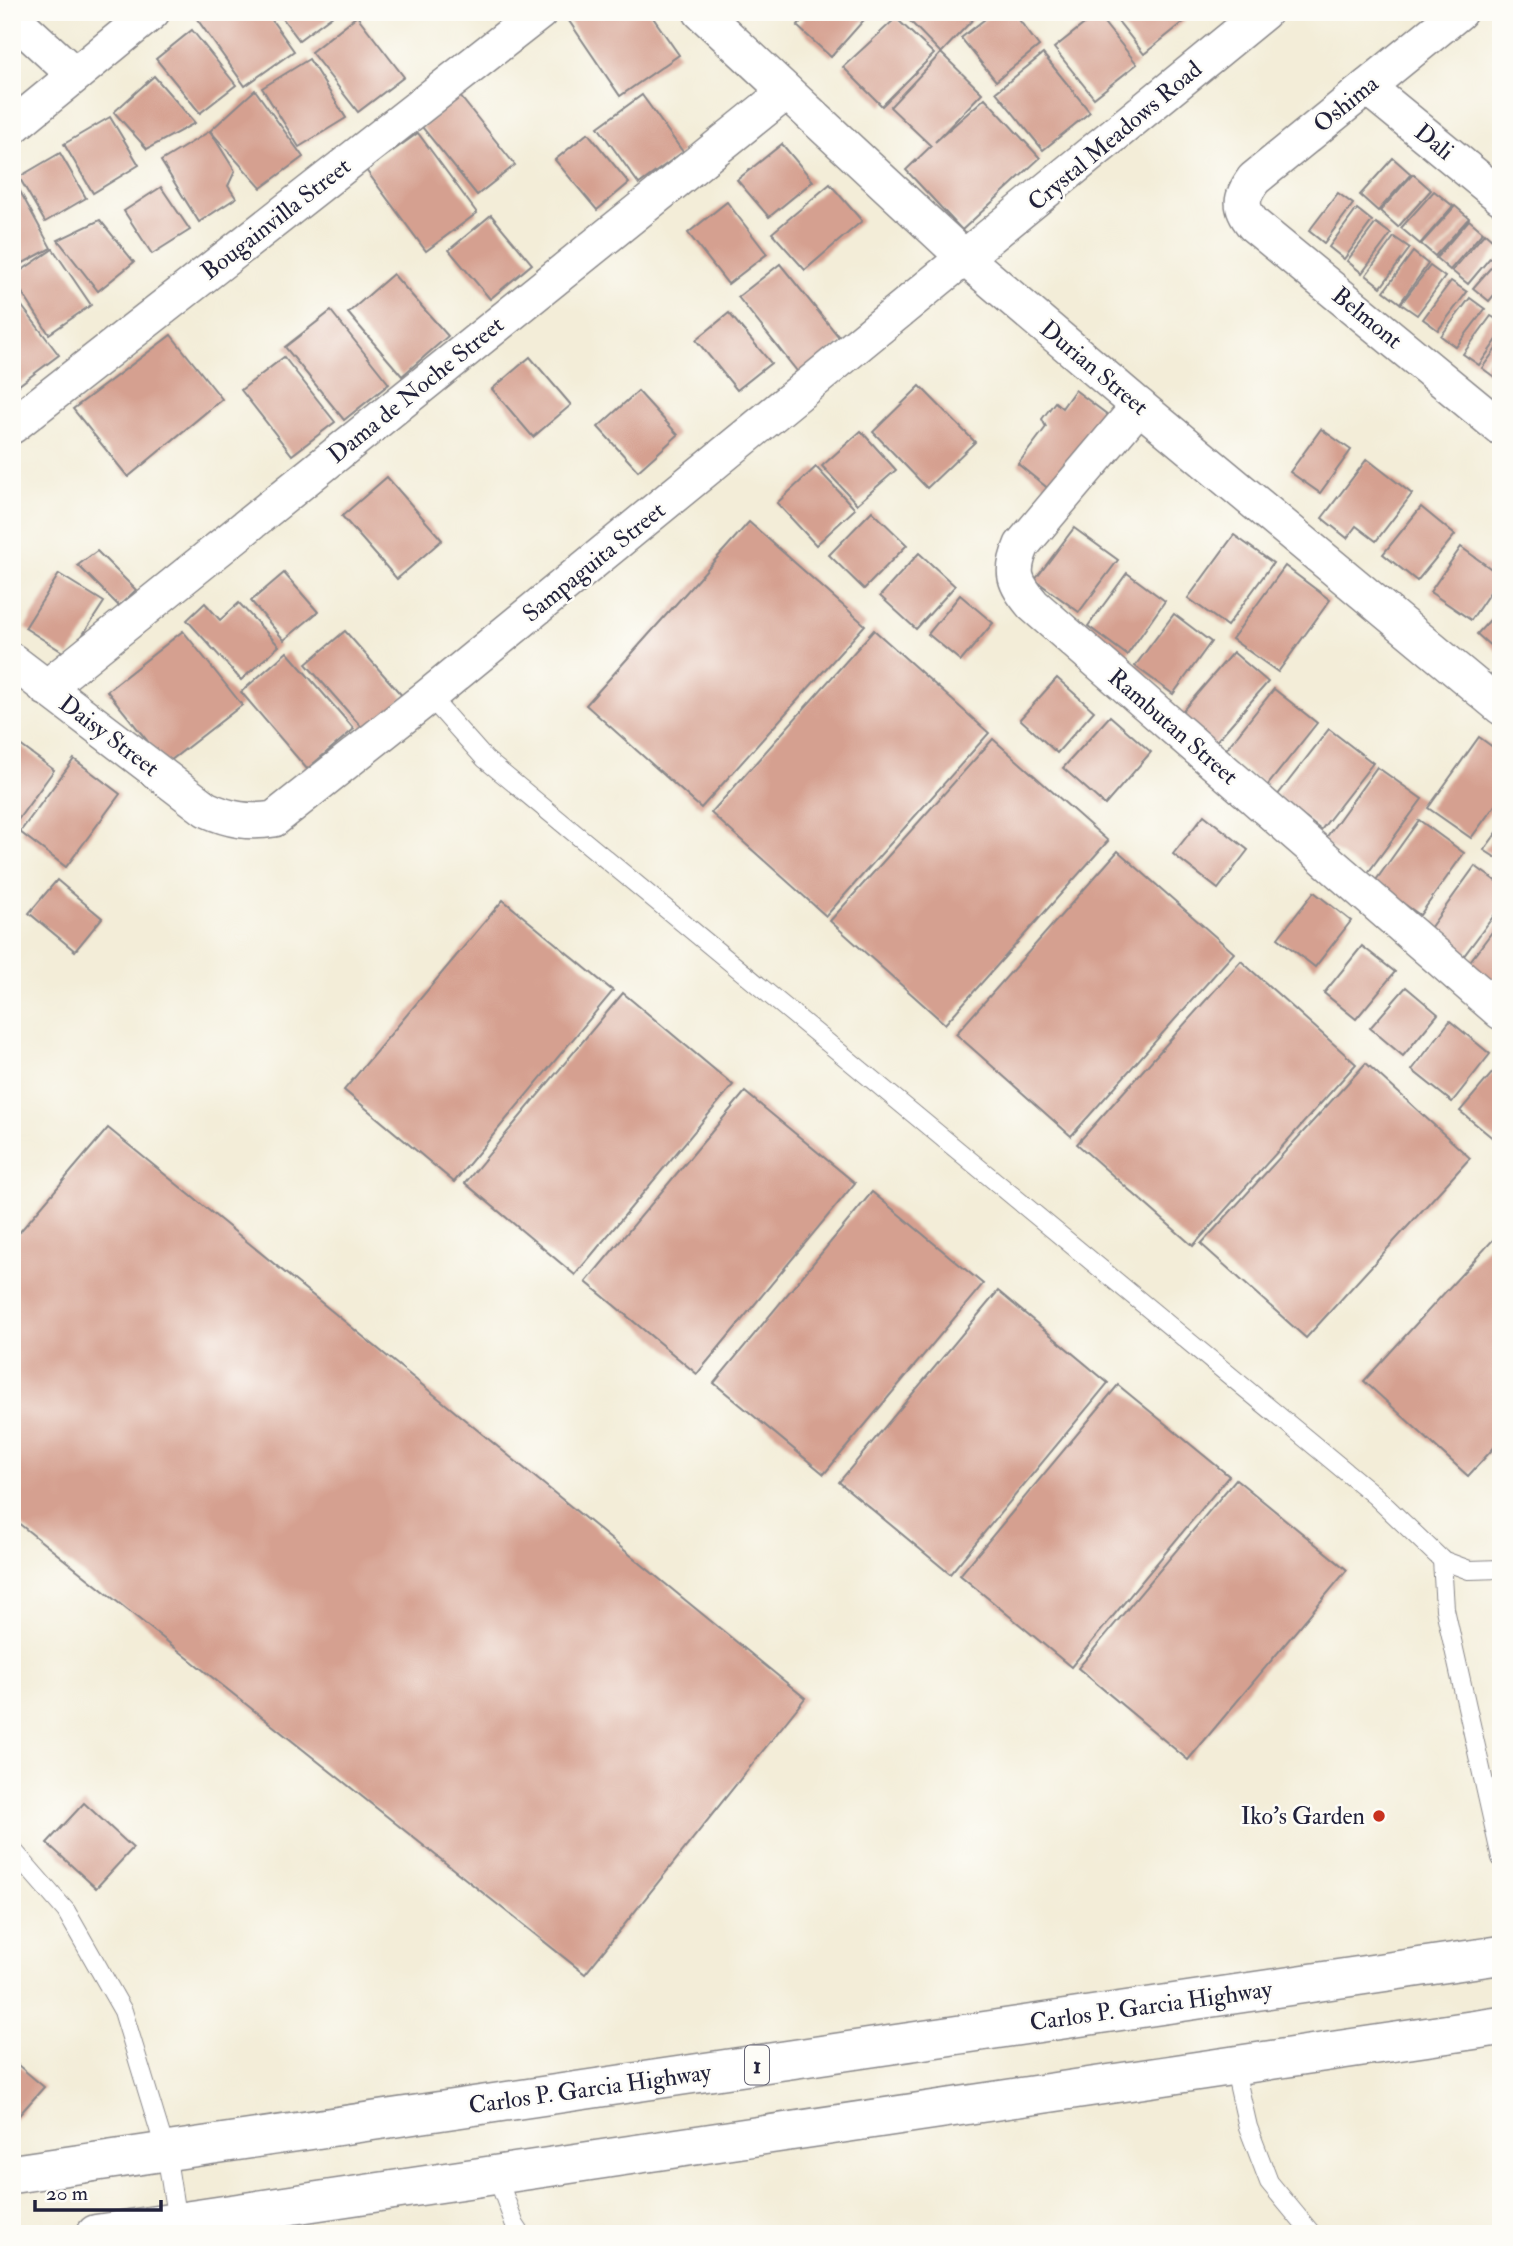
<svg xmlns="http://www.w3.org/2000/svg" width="1513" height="2246" viewBox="0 0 1513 2246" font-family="'IM FELL Double Pica',serif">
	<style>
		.building { fill: #d5a090 }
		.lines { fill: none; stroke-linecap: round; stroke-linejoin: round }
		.service-casing { stroke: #8a888a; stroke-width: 20 }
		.minor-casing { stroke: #8a888a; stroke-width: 38 }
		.trunk-casing { stroke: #8a888a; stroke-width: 41 }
		.service { stroke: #fff; stroke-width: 18 }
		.minor { stroke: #fff; stroke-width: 35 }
		.trunk { stroke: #fff; stroke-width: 38 }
		.poi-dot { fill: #c8321e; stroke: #fdfcf7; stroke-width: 2.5 }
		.labels { text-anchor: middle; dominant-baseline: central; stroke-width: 5; stroke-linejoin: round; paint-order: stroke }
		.shield { fill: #fdfcf7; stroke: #646373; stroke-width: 2 }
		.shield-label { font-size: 23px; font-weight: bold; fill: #22223b }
		.street-label { font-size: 24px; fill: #22223b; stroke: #fdfcf7 }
		.poi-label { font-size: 24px; fill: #22223b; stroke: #fdfcf7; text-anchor: end }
	</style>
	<rect width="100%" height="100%" fill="#fdfcf7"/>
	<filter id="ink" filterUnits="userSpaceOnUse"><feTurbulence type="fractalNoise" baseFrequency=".0143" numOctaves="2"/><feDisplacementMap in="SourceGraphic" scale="14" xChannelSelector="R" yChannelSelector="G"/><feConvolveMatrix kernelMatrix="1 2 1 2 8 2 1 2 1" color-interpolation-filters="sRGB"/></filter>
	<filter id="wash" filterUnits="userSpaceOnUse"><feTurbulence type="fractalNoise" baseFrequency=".00686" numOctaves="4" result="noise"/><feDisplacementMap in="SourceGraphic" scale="28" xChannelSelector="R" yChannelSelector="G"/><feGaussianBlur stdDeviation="1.57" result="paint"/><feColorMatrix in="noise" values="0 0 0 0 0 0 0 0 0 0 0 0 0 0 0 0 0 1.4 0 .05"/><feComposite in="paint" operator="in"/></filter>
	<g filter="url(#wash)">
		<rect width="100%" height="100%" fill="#f3edd8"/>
		<g id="blocks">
			<!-- building -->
			<g class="building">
				<path d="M192 12H266L294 51 245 86Z"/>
				<path d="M278 12H337L299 40Z"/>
				<path d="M576 12H649L679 55 620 96 567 18Z"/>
				<path d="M809 12H871L831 57 797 26Z"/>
				<path d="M912 12H980L941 53 907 18Z"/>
				<path d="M994 12H1013L1039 46 996 81 961 38Z"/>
				<path d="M1111 12H1177L1185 21 1144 54Z"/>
				<path d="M1097 14 1137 64 1094 98 1054 48Z"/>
				<path d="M357 16 404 77 358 112 311 52Z"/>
				<path d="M896 18 934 54 882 106 843 67Z"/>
				<path d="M192 30 236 85 200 113 156 59Z"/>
				<path d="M941 53 982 93 935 142 985 98 1040 158 962 230 906 170 931 146 890 107Z"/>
				<path d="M1043 54 1090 112 1043 150 996 92Z"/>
				<path d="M309 59 346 118 299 147 262 88Z"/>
				<path d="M154 76 195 123 147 149 114 112Z"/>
				<path d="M255 90 303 157 261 188 210 131Z"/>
				<path d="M642 95 683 152 639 184 598 127Z"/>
				<path d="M460 96 515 165 477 195 422 127Z"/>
				<path d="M110 117 139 165 93 193 64 144Z"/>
				<path d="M210 131 235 171 228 186 236 198 199 222 161 161Z"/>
				<path d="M418 133 477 213 426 251 366 170Z"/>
				<path d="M588 133 629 183 597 210 555 160Z"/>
				<path d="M782 144 813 181 769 217 737 180Z"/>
				<path d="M60 153 86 198 45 222 19 177Z"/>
				<path d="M1393 158 1411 174 1378 211 1360 195Z"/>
				<path d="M1413 174 1431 190 1398 227 1380 211Z"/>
				<path d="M16 184 51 248 12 269V186Z"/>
				<path d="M830 184 862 221 805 270 772 233Z"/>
				<path d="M161 187 190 230 152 254 124 211Z"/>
				<path d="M1434 191 1453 206 1420 244 1401 228Z"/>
				<path d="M1338 193 1353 204 1324 243 1309 231Z"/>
				<path d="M727 202 767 254 728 284 688 233Z"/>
				<path d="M1455 206 1469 218 1435 256 1421 244Z"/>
				<path d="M1357 209 1372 221 1344 259 1329 247Z"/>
				<path d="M491 215 532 264 490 299 449 250Z"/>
				<path d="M100 220 134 262 98 291 58 240Z"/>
				<path d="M1469 220 1483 232 1450 270 1436 258Z"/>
				<path d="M1376 223 1391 234 1362 273 1347 261Z"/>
				<path d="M1485 233 1500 246 1468 284 1452 271Z"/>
				<path d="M1394 237 1410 248 1381 287 1366 275Z"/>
				<path d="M53 249 91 305 49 334 12 277Z"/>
				<path d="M1413 252 1428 264 1400 303 1384 291Z"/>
				<path d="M1501 256V287L1489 301 1473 288Z"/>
				<path d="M780 264 843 342 801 376 738 297Z"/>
				<path d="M1430 266 1445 277 1417 315 1401 304Z"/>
				<path d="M393 274 448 336 402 376 348 313Z"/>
				<path d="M1451 281 1467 292 1438 330 1423 319Z"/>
				<path d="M12 293 59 355 19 385 12 376Z"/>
				<path d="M1470 298 1485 309 1456 347 1441 336Z"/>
				<path d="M331 311 389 384 344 420 285 347Z"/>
				<path d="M729 313 771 363 737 390 696 340Z"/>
				<path d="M1491 316 1501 322V334L1479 365 1463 354Z"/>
				<path d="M171 335 222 399 128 477 73 409Z"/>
				<path d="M1501 342V374L1497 379 1482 368Z"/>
				<path d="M284 357 335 422 292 455 241 390Z"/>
				<path d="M530 357 571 405 533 437 492 389Z"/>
				<path d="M920 386 975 442 927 488 873 432Z"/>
				<path d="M1075 390 1108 415 1050 490 1018 464 1046 427 1042 419 1055 402 1062 408Z"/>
				<path d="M638 391 678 435 638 471 598 427Z"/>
				<path d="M1321 429 1351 450 1320 493 1290 472Z"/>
				<path d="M861 431 896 470 857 504 822 466Z"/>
				<path d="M1367 459 1412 494 1376 541 1356 526 1347 538 1322 518Z"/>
				<path d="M816 467 855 509 816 545 777 503Z"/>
				<path d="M387 477 442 540 397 579 342 516Z"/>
				<path d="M1421 507 1455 535 1417 581 1383 554Z"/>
				<path d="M872 511 907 545 864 589 829 555Z"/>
				<path d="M749 522 865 625 701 808 586 705Z"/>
				<path d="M1074 528 1118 560 1079 612 1035 580Z"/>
				<path d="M1234 535 1273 563 1227 626 1188 598Z"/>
				<path d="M1461 547 1501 576 1471 620 1430 592Z"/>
				<path d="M97 551 136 590 119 606 78 565Z"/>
				<path d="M919 553 955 586 916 629 880 596Z"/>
				<path d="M1285 566 1330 600 1278 672 1232 639Z"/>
				<path d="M284 573 318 612 284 640 251 601Z"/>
				<path d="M1127 573 1165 601 1127 655 1088 626Z"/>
				<path d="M59 574 104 602 69 656 25 628Z"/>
				<path d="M960 595 993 623 961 661 928 634Z"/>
				<path d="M205 603 220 620 239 603 279 646 241 680 187 620Z"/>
				<path d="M1501 608V655L1477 634Z"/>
				<path d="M1174 614 1211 642 1173 694 1135 666Z"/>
				<path d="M874 630 989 733 826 916 711 813Z"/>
				<path d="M183 631 242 705 166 764 107 691Z"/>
				<path d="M345 631 404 698 365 731 306 664Z"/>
				<path d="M287 652 354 729 307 769 241 692Z"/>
				<path d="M1233 652 1268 682 1213 745 1179 715Z"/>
				<path d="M1057 678 1094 711 1057 753 1020 719Z"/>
				<path d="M1274 689 1317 723 1267 786 1224 752Z"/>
				<path d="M1110 716 1151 752 1105 805 1063 768Z"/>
				<path d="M1329 729 1373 763 1321 830 1277 796Z"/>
				<path d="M1479 737 1501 753V797L1471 838 1428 808Z"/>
				<path d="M12 739 54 770 17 821 12 817Z"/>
				<path d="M993 739 1108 841 945 1024 830 921Z"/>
				<path d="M74 759 120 794 66 867 20 832Z"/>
				<path d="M1377 767 1422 799 1367 874 1323 842Z"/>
				<path d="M1204 815 1248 850 1218 889 1173 854Z"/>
				<path d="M1419 820 1464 853 1420 915 1374 883Z"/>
				<path d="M1501 827V861L1484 850Z"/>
				<path d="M1118 851 1234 953 1071 1136 956 1034Z"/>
				<path d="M1475 866 1501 885V906L1463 957 1428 931Z"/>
				<path d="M57 880 102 918 75 951 29 913Z"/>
				<path d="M1314 892 1351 921 1315 967 1278 938Z"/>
				<path d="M503 900 613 991 454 1182 344 1090Z"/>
				<path d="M1501 920V989L1468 964Z"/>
				<path d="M1362 946 1395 972 1356 1019 1324 993Z"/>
				<path d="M1241 961 1356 1064 1193 1246 1077 1144Z"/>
				<path d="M1406 987 1438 1014 1403 1056 1370 1028Z"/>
				<path d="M623 993 733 1085 575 1275 465 1183Z"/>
				<path d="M1450 1021 1490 1054 1452 1102 1412 1070Z"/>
				<path d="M1366 1063 1470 1158 1306 1338 1201 1244Z"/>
				<path d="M1498 1066 1501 1068V1134L1495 1140 1460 1111Z"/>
				<path d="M745 1092 855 1183 697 1374 586 1282Z"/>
				<path d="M108 1128 805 1698 585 1974 12 1518V1241Z"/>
				<path d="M872 1192 983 1284 824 1474 714 1383Z"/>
				<path d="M1501 1231V1440L1468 1476 1364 1381Z"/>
				<path d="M998 1291 1108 1383 950 1574 839 1482Z"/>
				<path d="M1118 1385 1229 1476 1071 1667 960 1575Z"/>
				<path d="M1236 1479 1347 1570 1188 1760 1078 1668Z"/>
				<path d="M84 1803 133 1848 96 1888 47 1843Z"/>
				<path d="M12 2060 44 2087 12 2123Z"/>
			</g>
		</g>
	</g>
	<g filter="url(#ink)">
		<use href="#blocks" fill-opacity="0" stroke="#8a888a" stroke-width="2"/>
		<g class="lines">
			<defs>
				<g id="service">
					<path d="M429 696 485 759 1374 1495 1442 1560 1469 1570 1501 1569"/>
					<path d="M1442 1560 1445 1609 1501 1858"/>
					<path d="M12 1849 66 1911 123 2011 166 2152 177 2222"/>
					<path d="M1234 2066 1248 2127 1269 2182 1312 2234"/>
					<path d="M496 2174 515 2225 521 2234"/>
				</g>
				<g id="minor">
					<path d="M701 12 966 259 1139 406 1501 707"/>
					<path d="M1459 12 1254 179C1240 198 1239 207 1254 225L1501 428"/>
					<path d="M12 17 75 75"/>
					<path d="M1367 87 1501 197"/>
					<path d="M12 127 152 12"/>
					<path d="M1139 406 1022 545C1010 573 1014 582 1033 605L1501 1012"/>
					<path d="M12 426 540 12"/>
					<path d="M12 661 206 809C230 820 249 823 274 819L429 696 1264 12"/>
					<path d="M46 688 786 92"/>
				</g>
				<g id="trunk">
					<path d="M12 2174 1501 1955"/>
					<path d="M96 2234 1501 2026"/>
				</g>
			</defs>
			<!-- service casing -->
			<use href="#service" class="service-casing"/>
			<!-- minor casing -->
			<use href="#minor" class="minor-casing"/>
			<!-- trunk casing -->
			<use href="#trunk" class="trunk-casing"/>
			<!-- service -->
			<use href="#service" class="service"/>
			<!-- minor -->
			<use href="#minor" class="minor"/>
			<!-- trunk -->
			<use href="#trunk" class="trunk"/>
		</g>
	</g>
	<!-- markers -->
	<circle class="poi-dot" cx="1379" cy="1816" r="7"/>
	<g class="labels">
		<!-- shield labels -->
		<rect class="shield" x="745" y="2045.5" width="24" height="39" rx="5"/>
		<g class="shield-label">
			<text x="757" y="2065">1</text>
		</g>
		<!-- street labels -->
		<g class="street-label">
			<text transform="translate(1346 104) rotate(-39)">Oshima</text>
			<text transform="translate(1115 136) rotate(-40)">Crystal Meadows Road</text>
			<text transform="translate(1434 142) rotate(39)">Dali</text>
			<text transform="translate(276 219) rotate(-38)">Bougainvilla Street</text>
			<text transform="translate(1367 318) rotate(39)">Belmont</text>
			<text transform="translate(1094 368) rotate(40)">Durian Street</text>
			<text transform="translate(416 390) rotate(-39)">Dama de Noche Street</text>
			<text transform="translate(594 562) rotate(-39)">Sampaguita Street</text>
			<text transform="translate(1173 727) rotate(41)">Rambutan Street</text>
			<text transform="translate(109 736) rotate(37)">Daisy Street</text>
			<text transform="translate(1151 2006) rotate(-8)">Carlos P. Garcia Highway</text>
			<text transform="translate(590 2089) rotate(-8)">Carlos P. Garcia Highway</text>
		</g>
		<!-- poi labels -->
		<g class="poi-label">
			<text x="1365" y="1816">Iko's Garden</text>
		</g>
	</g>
	<!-- margin -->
	<rect width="1513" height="2246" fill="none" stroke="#fdfcf7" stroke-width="42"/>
	<!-- scale -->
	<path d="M35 2200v10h126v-10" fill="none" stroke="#22223b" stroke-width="3.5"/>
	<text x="46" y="2200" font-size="21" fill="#22223b" stroke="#fdfcf7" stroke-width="5" paint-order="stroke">20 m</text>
</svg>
